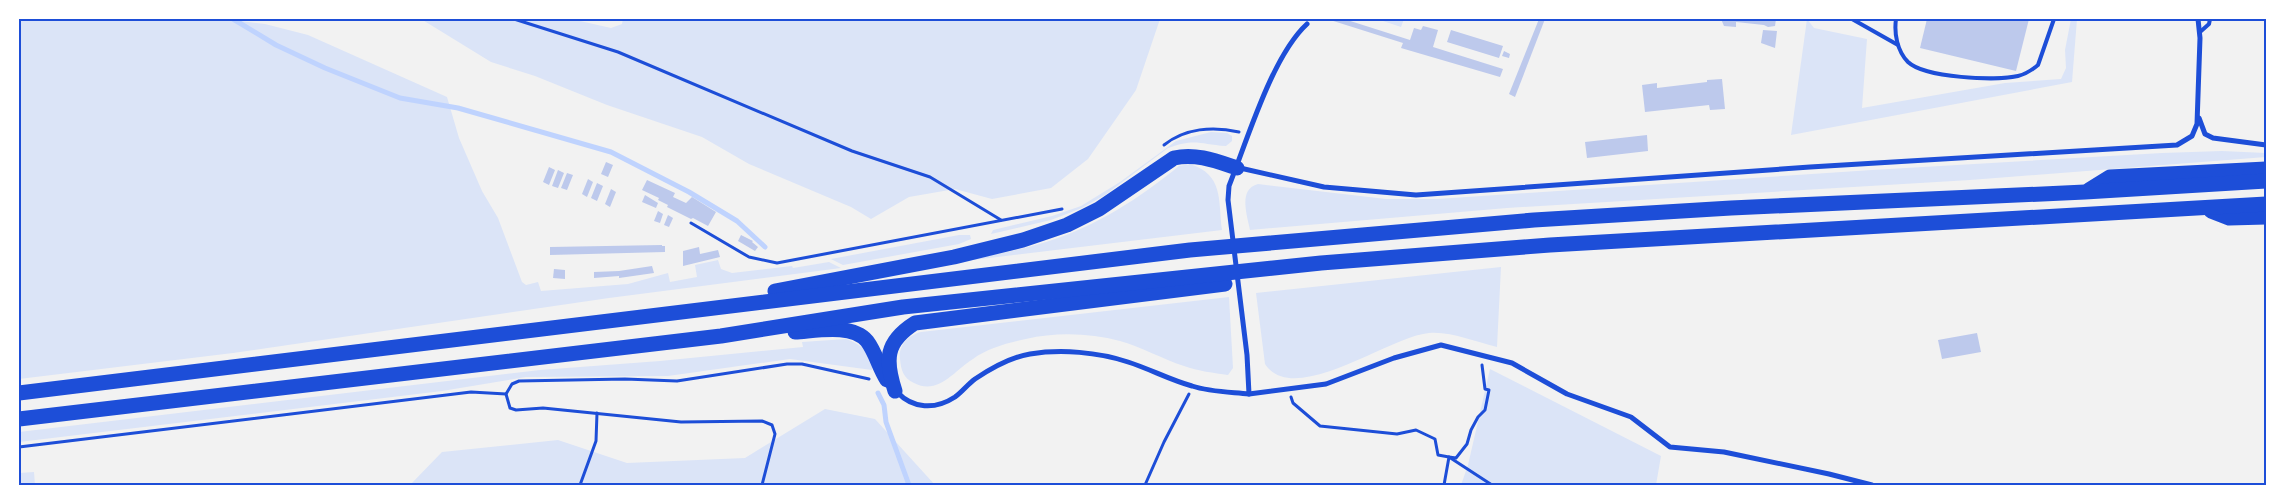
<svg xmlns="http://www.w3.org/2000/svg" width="2285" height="504" viewBox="0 0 2285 504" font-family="'Asap Condensed',sans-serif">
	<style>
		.green { fill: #dbe4f7 }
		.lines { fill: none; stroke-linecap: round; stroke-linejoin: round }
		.stream { stroke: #bfd3fe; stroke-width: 5 }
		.building { fill: #bdc9ec }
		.path { stroke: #1d4ed8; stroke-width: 3 }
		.service { stroke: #1d4ed8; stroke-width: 4 }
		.minor { stroke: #1d4ed8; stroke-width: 5 }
		.motorway { stroke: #1d4ed8; stroke-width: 15 }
		.neatline { fill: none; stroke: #1d4ed8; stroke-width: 2 }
	</style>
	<rect width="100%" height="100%" fill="#f2f2f2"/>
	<!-- green -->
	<g class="green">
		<path d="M19 19H224L265 24 308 35 447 97 459 138 482 191 498 218 522 282 526 285 538 282 541 291 628 284 668 273 670 282 697 277 695 265 718 260 721 269 732 273 792 266 793 268 829 262 841 268 609 298 233 353 19 379Z"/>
		<path d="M421 19H571L611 28 622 24 623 19H1160L1136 90 1088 159 1051 188 992 199 955 189 909 197 871 219 851 207 749 164 702 137 607 105 535 76 491 62Z"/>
		<path d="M1377 19H1404L1401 27Z"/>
		<path d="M1807 19 1814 28 1867 39 1862 108 2005 83 2061 79 2066 68 2065 50 2071 19H2077L2072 82 1791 135Z"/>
		<path d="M1211 132 1227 133 1232 136V141L1226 146C1200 144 1194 138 1168 148L1105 195 1082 208 1051 220 991 234 993 230 1052 216 1081 206 1120 182 1176 141Z"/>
		<path d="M2222 151 2266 153V157L1970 180 1507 208 1250 230C1247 215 1238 189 1258 184L1386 199H1437L1872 170 2162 153Z"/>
		<path d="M1190 164C1224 175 1218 200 1222 230L956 262C986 256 1017 251 1046 242 1095 227 1140 198 1179 166Z"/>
		<path d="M959 235H970L971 239 959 244 843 265 831 259Z"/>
		<path d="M1501 267 1497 347C1476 342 1450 331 1429 333 1390 336 1294 408 1265 364L1256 293Z"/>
		<path d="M1229 297 1233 368 1228 375C1214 373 1198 371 1184 366 1162 359 1142 347 1120 341 1090 333 1056 332 1026 339 1008 343 988 348 973 359 955 370 938 396 914 383 903 378 901 370 900 359 898 345 909 335 921 332Z"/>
		<path d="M846 339C859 343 875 355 872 370L790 359 668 376 526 377 442 391 19 442V432L540 370 660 361 803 347 802 342Z"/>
		<path d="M1490 369 1661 456 1656 485H1461L1468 465Z"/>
		<path d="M825 409 875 419 935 485H410L442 452 558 440 627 463 745 458Z"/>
		<path d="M34 472 35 485H19V473Z"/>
	</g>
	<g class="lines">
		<!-- stream -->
		<g class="stream">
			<path d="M233 19 276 45 325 68 400 98 458 108 611 152 689 192 737 221 765 247"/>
			<path d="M878 393 884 405 886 422 909 485"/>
		</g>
	</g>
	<!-- building -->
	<g class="building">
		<path d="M1327 19H1344L1410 40 1414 28 1421 30 1423 26 1438 30 1433 47 1503 69 1500 77 1401 48 1403 43Z"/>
		<path d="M1539 19H1545L1515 97 1509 94Z"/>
		<path d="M1721 19H1776L1775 26 1768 27 1764 25 1736 22V27L1724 26Z"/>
		<path d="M1927 19H2029L2016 71 1920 48Z"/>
		<path d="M1451 30 1503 46 1499 58 1447 42Z"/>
		<path d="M1763 30 1777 31 1775 48 1761 43Z"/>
		<path d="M1504 51 1510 54 1509 58 1502 56Z"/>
		<path d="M1722 79 1725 109 1710 110 1709 105 1645 112 1642 85 1657 83V88L1707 82V80Z"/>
		<path d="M1647 135 1648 151 1587 158 1585 142Z"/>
		<path d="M606 162 613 165 608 177 601 174Z"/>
		<path d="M549 167 555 170 549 185 543 182Z"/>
		<path d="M558 170 564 173 558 188 552 186Z"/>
		<path d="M567 173 573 175 567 190 561 188Z"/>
		<path d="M588 179 593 182 587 197 582 194Z"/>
		<path d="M647 180 675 193 673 197 686 203 692 197 716 212 708 226 693 218 691 219 667 207 668 205 658 200 659 198 642 190Z"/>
		<path d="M597 183 603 186 597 201 591 198Z"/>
		<path d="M611 189 616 192 610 207 605 204Z"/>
		<path d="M645 195 658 203 656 208 642 202Z"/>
		<path d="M658 211 663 214 660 223 654 221Z"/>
		<path d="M668 215 673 218 669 227 664 225Z"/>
		<path d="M741 235 753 241 752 242 758 247 755 251 738 241Z"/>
		<path d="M662 245V246H665V252L550 255V247Z"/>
		<path d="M699 247 700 254 718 250 720 257 683 266V251Z"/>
		<path d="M652 266 654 273 619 278V276L594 278V272L619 271Z"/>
		<path d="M554 269 565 270V279L553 278Z"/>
		<path d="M1977 333 1981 352 1942 359 1938 340Z"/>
	</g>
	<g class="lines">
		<!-- path -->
		<g class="path">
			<path d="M514 19 618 52 852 151 930 177 1001 220"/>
			<path d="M1164 145C1185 128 1213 126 1239 132"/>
			<path d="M691 223 749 257 777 263 1062 209"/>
			<path d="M1291 397 1293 403 1320 426 1397 434 1416 430 1435 439 1438 455 1449 457 1492 485"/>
			<path d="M19 447 471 392 506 394"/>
			<path d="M580 485 596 441 597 413"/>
			<path d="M762 485 775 434 772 425 762 421 681 422 543 408 516 410 510 408 506 394 512 384 519 381 625 379 677 381 787 364H802L869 379"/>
			<path d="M1145 485 1164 442 1189 394"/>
			<path d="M1444 485 1449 457 1456 458 1467 444 1471 430 1478 417 1485 410 1489 390 1485 389 1482 365"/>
		</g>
		<!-- service -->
		<g class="service">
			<path d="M1852 19 1898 45"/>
			<path d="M1896 19C1894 33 1897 51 1908 62 1925 78 1996 81 2018 76 2026 74 2032 70 2038 65L2054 19"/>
			<path d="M2200 32 2209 24 2210 19"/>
		</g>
		<!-- minor -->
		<g class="minor">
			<path d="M2199 118 2205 134 2213 138 2266 145"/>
			<path d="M1240 168 1324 187 1416 195 1810 167 2177 145 2192 136 2197 124 2200 38 2198 19"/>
			<path d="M897 392C913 409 935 410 955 397 962 392 968 384 975 379 990 369 1012 357 1030 354 1061 349 1098 352 1128 362 1150 369 1170 380 1192 386 1210 392 1230 392 1249 394L1247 355 1228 200 1229 186C1247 141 1272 56 1307 24"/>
			<path d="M1249 394 1326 384 1394 358 1441 345 1512 363 1567 394 1631 417 1670 447 1724 452 1829 474 1872 485"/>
		</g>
		<!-- motorway -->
		<g class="motorway">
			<path d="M2089 190 2110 177 2266 169"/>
			<path d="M2211 211 2229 218 2266 217"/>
			<path d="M775 291 954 257 1023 240 1067 225 1099 209 1174 158C1196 153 1216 161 1237 168"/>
			<path d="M795 332C815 331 852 323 867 341 876 353 879 368 887 380"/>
			<path d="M895 391C885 360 885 342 915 323L1225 284"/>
			<path d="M19 393 1190 250 1534 220 1731 208 2085 192 2266 181"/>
			<path d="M19 419 721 336 903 307 1321 263 1550 245 2266 204"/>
		</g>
	</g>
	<!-- border -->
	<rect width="2285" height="504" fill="none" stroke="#ffffff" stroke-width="40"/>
	<rect x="20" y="20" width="2245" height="464" class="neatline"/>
</svg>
